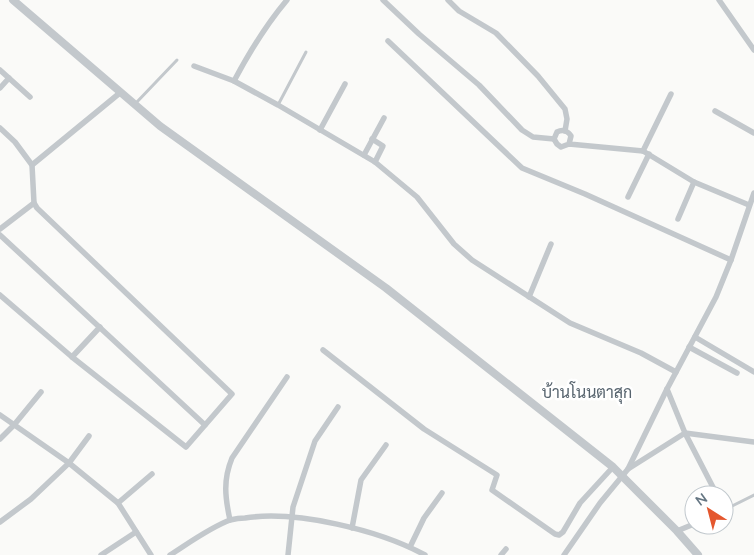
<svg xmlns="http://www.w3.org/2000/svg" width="754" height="555" viewBox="0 0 754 555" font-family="'Nunito Sans',Sarabun,sans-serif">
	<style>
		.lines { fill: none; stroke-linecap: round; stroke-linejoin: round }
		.service { stroke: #c3c8cc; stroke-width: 3 }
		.minor { stroke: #c3c8cc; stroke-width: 5.5 }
		.tertiary { stroke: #c3c8cc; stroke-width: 8 }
		.labels { text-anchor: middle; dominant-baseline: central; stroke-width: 5; stroke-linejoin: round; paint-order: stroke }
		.quarter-label { font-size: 16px; fill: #57646e; stroke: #fff }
	</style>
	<rect width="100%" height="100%" fill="#fafaf8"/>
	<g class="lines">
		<!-- service -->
		<g class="service">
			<path d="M135 104 177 60"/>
			<path d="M278 105 306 52"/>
			<path d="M724 510 754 495"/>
		</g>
		<!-- minor -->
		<g class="minor">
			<path d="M383 0 419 34 479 85 522 130 533 137 554 139"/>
			<path d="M448 0 459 11 496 33 538 76 565 109 567 119 565 131"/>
			<path d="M719 0 754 50"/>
			<path d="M388 41 522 168 585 194 731 260"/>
			<path d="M194 66 234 81 278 105 375 162 417 197 454 244 472 260 570 323 641 353 676 372"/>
			<path d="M0 70 30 97"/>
			<path d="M234 81C250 51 265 26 287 0"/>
			<path d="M0 88 9 78"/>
			<path d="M715 111 754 133"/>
			<path d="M0 128 15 142 32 165 34 203 37 208 232 394 186 447 72 357 0 295"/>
			<path d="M320 130 345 84"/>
			<path d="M372 139 383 146 375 162"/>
			<path d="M569 144 571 136C568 131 563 129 557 132L554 139 557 144 561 147 569 144 643 151 694 182 749 205"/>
			<path d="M643 151 671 94"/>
			<path d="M364 155 384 118"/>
			<path d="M32 165 121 92"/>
			<path d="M628 197 649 154"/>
			<path d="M678 219 694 182"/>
			<path d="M0 229 34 203"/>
			<path d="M0 235 205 425"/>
			<path d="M529 297 551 244"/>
			<path d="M695 337 754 372"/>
			<path d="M689 347 737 373"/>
			<path d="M323 350 424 429 497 475 492 490 555 534 559 535 563 532 580 503 613 467"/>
			<path d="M72 357 100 327"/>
			<path d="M0 415 69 463 118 503 151 555"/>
			<path d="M685 433 717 495"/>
			<path d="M685 433 754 442"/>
			<path d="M0 439 14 425 41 392"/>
			<path d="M628 469 685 433 667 389"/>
			<path d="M118 503 152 474"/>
			<path d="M230 520C225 497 223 480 232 458L287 377"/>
			<path d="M0 522 31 499 69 463 89 436"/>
			<path d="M352 528 361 480 386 445"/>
			<path d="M677 531 694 524"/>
			<path d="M410 547 424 518 442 493"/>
			<path d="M101 555 136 532"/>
			<path d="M170 555C189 543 209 528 230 520 234 519 240 518 245 518 296 510 379 530 425 555"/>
			<path d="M288 555 293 507 315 441 338 407"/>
			<path d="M501 555 506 549"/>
			<path d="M564 555 600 503 628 469 667 389 716 297 731 260 754 193"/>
		</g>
		<!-- tertiary -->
		<path class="tertiary" d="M13 0 160 126 386 288 613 467 677 531 698 555"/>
	</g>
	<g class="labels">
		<!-- quarter labels -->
		<g class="quarter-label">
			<text x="587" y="393">บ้านโนนตาสุก</text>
		</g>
	</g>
	<!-- north arrow -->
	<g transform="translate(709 510) rotate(324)"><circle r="24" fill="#ffffff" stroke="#c1c8cd"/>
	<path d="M0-4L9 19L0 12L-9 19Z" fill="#e4572e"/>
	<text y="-8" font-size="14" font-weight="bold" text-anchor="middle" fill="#657683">N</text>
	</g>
</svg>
